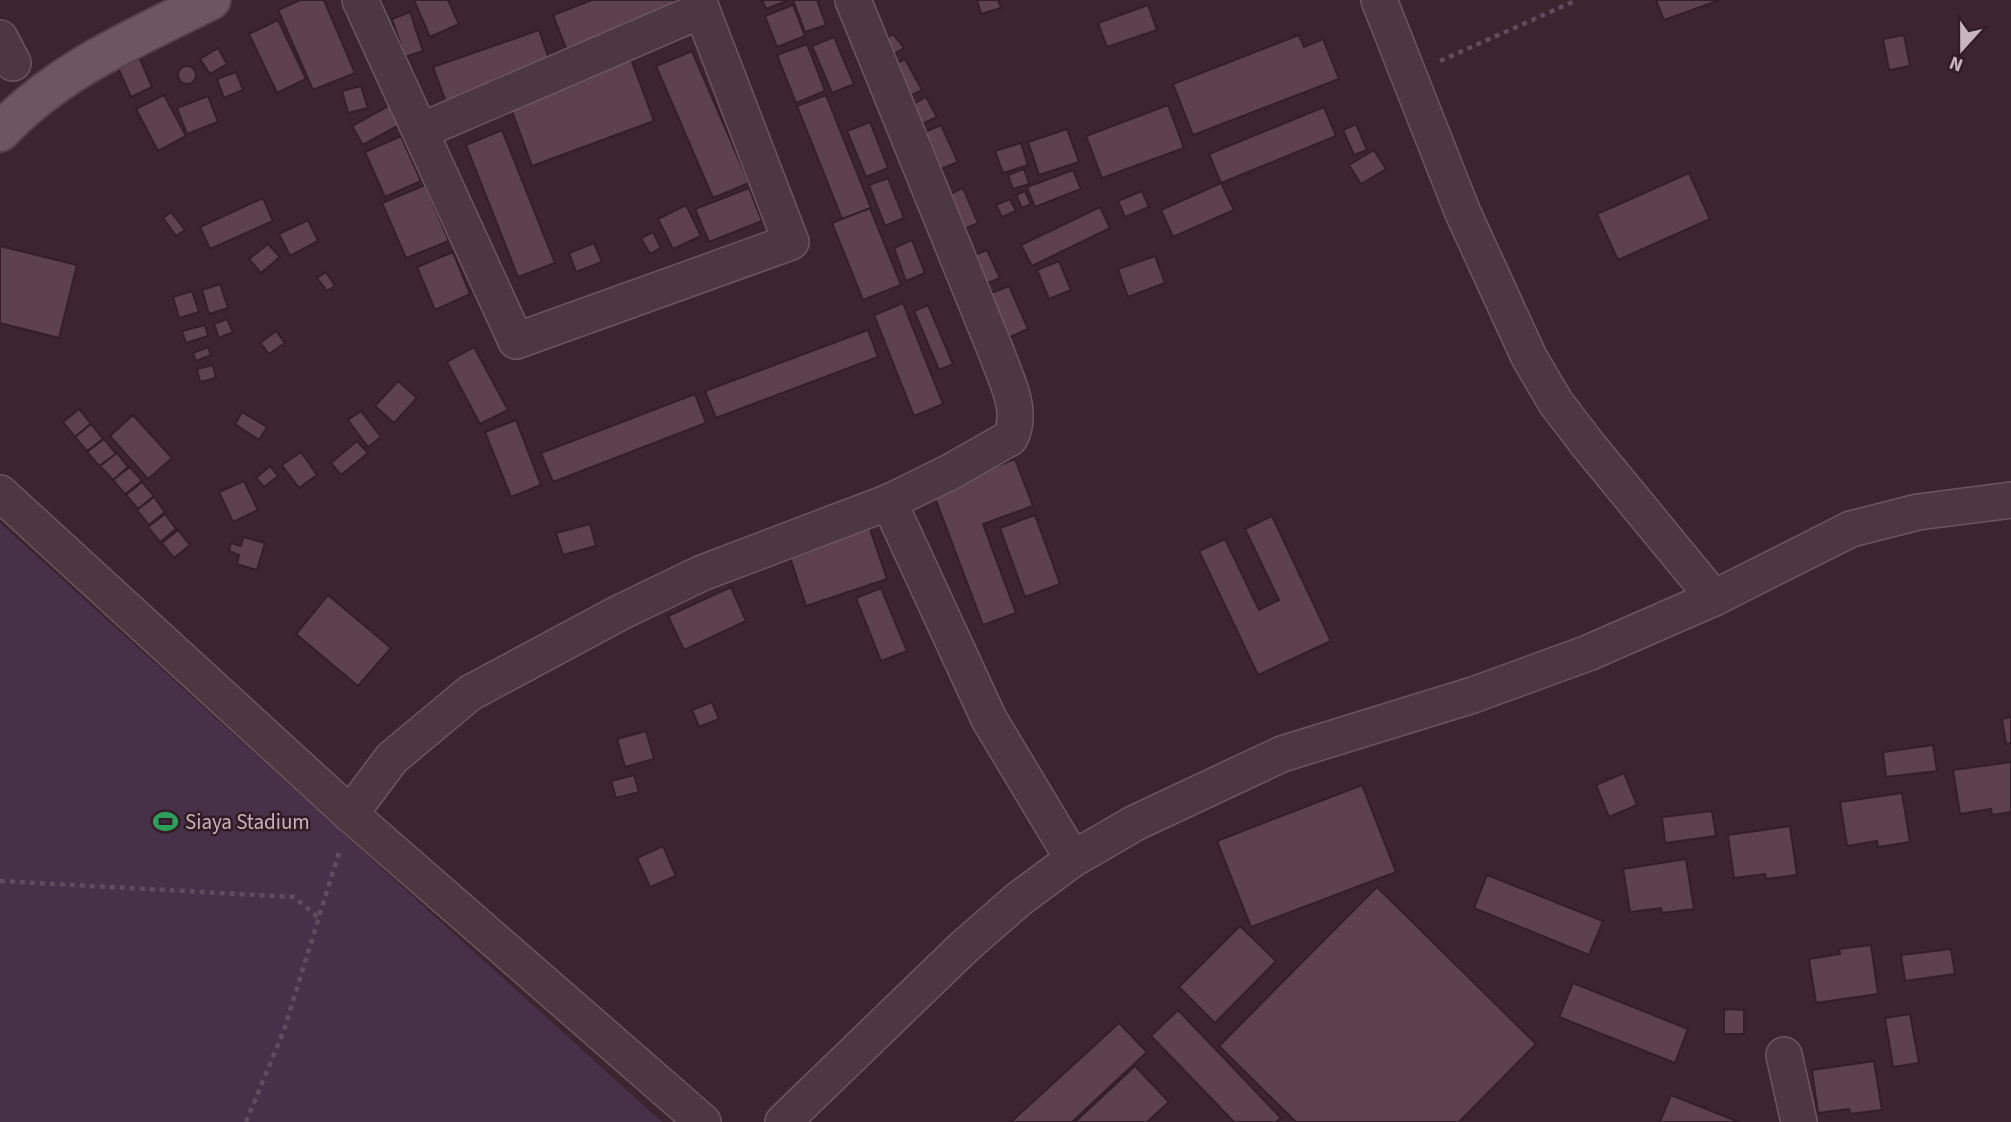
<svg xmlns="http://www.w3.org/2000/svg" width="2011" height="1122" viewBox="0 0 2011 1122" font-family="'Source Sans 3',sans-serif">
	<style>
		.green { fill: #463148 }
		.building { fill: #5d414c; stroke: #341f28; stroke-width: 2 }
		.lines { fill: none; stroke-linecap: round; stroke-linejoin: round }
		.minor-casing { stroke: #6b565f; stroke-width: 38 }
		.major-casing { stroke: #56414a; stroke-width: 42 }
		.path { stroke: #614c5e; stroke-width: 4.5; stroke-dasharray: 5 5; stroke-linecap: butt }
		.minor { stroke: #4d3841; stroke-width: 35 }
		.major { stroke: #6d5660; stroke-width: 38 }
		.labels { text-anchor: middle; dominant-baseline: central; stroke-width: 5; stroke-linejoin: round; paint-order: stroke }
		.poi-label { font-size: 21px; fill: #c8b4bc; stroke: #321d26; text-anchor: start }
	</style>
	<rect width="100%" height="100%" fill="#3d252f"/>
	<!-- green -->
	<path class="green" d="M0 523 662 1122H0Z"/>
	<!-- building -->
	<g class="building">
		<path d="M300 0H324L355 73 313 90 278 10Z"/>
		<path d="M414 0H448L459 24 430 37Z"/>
		<path d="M592 0H680L683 7 568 53 553 15Z"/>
		<path d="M762 0H787V1L766 9Z"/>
		<path d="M793 0H817L826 25 805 32Z"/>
		<path d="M977 0H998L1001 8 981 14Z"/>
		<path d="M1656 0H1720L1664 20Z"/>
		<path d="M793 5 805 36 777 47 765 16Z"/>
		<path d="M1148 5 1157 30 1107 47 1098 23Z"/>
		<path d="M410 12 423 51 405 57 392 19Z"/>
		<path d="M278 20 306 79 277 93 249 34Z"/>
		<path d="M539 30 551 65 446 102 433 67Z"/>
		<path d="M893 34 904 48 888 58 879 44Z"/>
		<path d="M1299 35 1304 47 1323 39 1339 79 1193 135 1173 84Z"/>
		<path d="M1904 35 1910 66 1889 70 1883 39Z"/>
		<path d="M834 37 854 84 832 93 812 46Z"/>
		<path d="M807 44 825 91 796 103 777 55Z"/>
		<path d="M218 48 227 64 210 74 200 59Z"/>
		<path d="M692 51 749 183 713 198 656 66Z"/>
		<path d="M138 54 152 87 131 97 116 63Z"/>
		<path d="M631 59 654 121 532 166 509 103Z"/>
		<path d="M905 59 922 90 904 99 888 68Z"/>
		<circle cx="187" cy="75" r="9"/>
		<path d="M236 72 243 90 224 98 217 79Z"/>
		<path d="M361 86 368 108 348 113 342 91Z"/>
		<path d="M164 95 186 136 158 151 136 109Z"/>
		<path d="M826 95 871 208 842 219 797 106Z"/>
		<path d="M208 96 218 122 187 134 177 108Z"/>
		<path d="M926 97 937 117 920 125 910 106Z"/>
		<path d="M390 105 401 124 363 145 352 126Z"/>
		<path d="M1168 105 1184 148 1102 178 1086 136Z"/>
		<path d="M1324 107 1336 136 1221 183 1209 154Z"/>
		<path d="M870 122 888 168 866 177 847 131Z"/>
		<path d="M1356 124 1367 150 1354 155 1343 130Z"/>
		<path d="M941 125 958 162 936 171 920 134Z"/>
		<path d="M1067 129 1079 162 1039 175 1028 142Z"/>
		<path d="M502 130 555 263 518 277 466 145Z"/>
		<path d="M401 136 421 181 385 197 365 152Z"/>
		<path d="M1021 143 1028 165 1003 173 995 151Z"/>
		<path d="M1374 150 1386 169 1361 184 1349 165Z"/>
		<path d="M1024 169 1029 184 1013 189 1008 175Z"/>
		<path d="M1073 170 1081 189 1035 207 1027 187Z"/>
		<path d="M1689 173 1710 219 1618 260 1597 214Z"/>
		<path d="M888 178 904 218 885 226 869 185Z"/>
		<path d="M1221 183 1234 210 1173 237 1161 210Z"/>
		<path d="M425 185 449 241 406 258 382 203Z"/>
		<path d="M749 188 762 221 709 242 695 209Z"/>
		<path d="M963 188 978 223 958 232 943 197Z"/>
		<path d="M1025 191 1031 204 1022 208 1016 195Z"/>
		<path d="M1142 191 1149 207 1125 217 1118 201Z"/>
		<path d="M263 198 273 221 210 249 200 227Z"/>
		<path d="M1010 199 1016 211 1002 217 996 205Z"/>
		<path d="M686 205 701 236 673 249 658 219Z"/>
		<path d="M1100 207 1110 228 1032 266 1021 245Z"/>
		<path d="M870 208 901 285 863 300 832 223Z"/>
		<path d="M171 212 185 230 176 236 163 218Z"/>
		<path d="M308 220 318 241 290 256 279 234Z"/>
		<path d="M653 232 661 248 650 254 641 238Z"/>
		<path d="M912 240 925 273 906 281 894 248Z"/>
		<path d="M594 243 602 262 576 272 569 253Z"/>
		<path d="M268 244 280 257 261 273 249 259Z"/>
		<path d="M0 246 77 265 59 338 0 323Z"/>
		<path d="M987 250 1000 278 983 285 970 257Z"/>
		<path d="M453 252 470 294 435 310 417 267Z"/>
		<path d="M1155 256 1165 283 1128 297 1118 269Z"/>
		<path d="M1059 261 1071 290 1049 299 1037 270Z"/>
		<path d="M326 272 335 286 327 291 317 278Z"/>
		<path d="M220 284 228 308 209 314 202 290Z"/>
		<path d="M1009 286 1028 329 1008 338 989 294Z"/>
		<path d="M192 291 199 312 179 318 173 297Z"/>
		<path d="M903 303 943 404 914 416 874 315Z"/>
		<path d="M928 305 953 364 939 370 914 311Z"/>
		<path d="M227 319 233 332 219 338 214 324Z"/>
		<path d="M205 325 208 336 186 343 182 331Z"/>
		<path d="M868 330 878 357 716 418 705 391Z"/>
		<path d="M276 331 285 343 269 354 260 343Z"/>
		<path d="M208 347 211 355 196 361 193 353Z"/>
		<path d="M474 347 508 410 480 424 447 362Z"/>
		<path d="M213 365 216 378 200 382 197 369Z"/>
		<path d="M398 381 417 398 394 423 375 406Z"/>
		<path d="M695 394 706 423 553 482 541 453Z"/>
		<path d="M79 409 91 424 75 437 63 422Z"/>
		<path d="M361 411 381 437 368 447 348 420Z"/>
		<path d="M242 412 267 427 259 440 235 424Z"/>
		<path d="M133 415 172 458 148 479 110 436Z"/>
		<path d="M516 420 541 485 511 497 485 432Z"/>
		<path d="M91 424 103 439 87 451 75 437Z"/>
		<path d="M104 439 116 454 99 466 87 452Z"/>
		<path d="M357 441 368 453 341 475 331 463Z"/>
		<path d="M301 452 317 475 299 488 282 465Z"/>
		<path d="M117 453 128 467 113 480 100 466Z"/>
		<path d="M1015 459 1033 506 983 524 1016 613 983 625 932 490Z"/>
		<path d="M270 466 278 476 264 487 256 478Z"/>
		<path d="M130 467 142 481 125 494 113 480Z"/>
		<path d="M244 481 258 510 233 522 219 492Z"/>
		<path d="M142 482 154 496 138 509 126 495Z"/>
		<path d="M154 497 165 512 149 525 137 510Z"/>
		<path d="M165 514 176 529 160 542 148 527Z"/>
		<path d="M1035 515 1060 584 1025 597 1000 528Z"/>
		<path d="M1272 516 1331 641 1258 675 1199 551 1225 539 1259 610 1279 600 1245 529Z"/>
		<path d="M867 520 887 579 806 606 787 548Z"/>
		<path d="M590 524 596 546 563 555 556 533Z"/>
		<path d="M178 530 190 545 174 558 162 543Z"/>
		<path d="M243 537 265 543 257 570 237 564 239 555 229 551 231 543 241 546Z"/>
		<path d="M731 587 746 621 684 650 668 616Z"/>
		<path d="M881 588 907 651 881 661 856 598Z"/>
		<path d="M328 595 391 648 358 686 296 634Z"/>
		<path d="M712 702 719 719 699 727 692 710Z"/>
		<path d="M2011 717V743L2006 744 2002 719Z"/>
		<path d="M646 731 654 759 625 767 617 739Z"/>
		<path d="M1933 745 1937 771 1886 777 1883 752Z"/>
		<path d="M2011 762V812L1992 815 1991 809 1960 814 1953 770Z"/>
		<path d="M1624 773 1637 805 1609 817 1596 785Z"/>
		<path d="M634 775 639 792 616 798 611 781Z"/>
		<path d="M1362 785 1396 872 1251 927 1217 841Z"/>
		<path d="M1902 793 1910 842 1878 847 1877 841 1847 846 1840 802Z"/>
		<path d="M1712 811 1716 836 1665 843 1662 817Z"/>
		<path d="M1790 826 1797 875 1766 879 1765 874 1734 878 1728 835Z"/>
		<path d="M663 846 676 876 650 887 637 858Z"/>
		<path d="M1686 859 1694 909 1662 913 1661 908 1630 912 1623 869Z"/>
		<path d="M1487 875 1603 921 1589 955 1474 908Z"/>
		<path d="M1377 887 1536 1044 1459 1122H1296L1219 1046Z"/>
		<path d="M1240 926 1276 961 1215 1023 1179 987Z"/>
		<path d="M1871 945 1878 994 1816 1003 1809 959 1840 954 1839 949Z"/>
		<path d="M1951 949 1955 974 1905 981 1901 955Z"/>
		<path d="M1573 983 1688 1029 1675 1063 1559 1017Z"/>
		<path d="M1724 1009 1744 1010V1034H1724Z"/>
		<path d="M1178 1010 1281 1118 1276 1122H1234L1151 1036Z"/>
		<path d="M1910 1014 1919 1063 1893 1067 1885 1018Z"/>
		<path d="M1119 1023 1147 1052 1072 1122H1011Z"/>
		<path d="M1874 1061 1882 1110 1850 1114 1849 1109 1818 1113 1812 1070Z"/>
		<path d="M1135 1066 1169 1102 1147 1122H1075Z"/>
		<path d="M1671 1095 1739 1122H1660Z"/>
	</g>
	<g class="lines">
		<defs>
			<g id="minor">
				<path d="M360 0 516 341 791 242 698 0"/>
				<path d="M853 0 997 354C1006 380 1024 411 1010 438L950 472 889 502 989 719 1073 859"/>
				<path d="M1379 0 1463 213 1529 357 1556 403 1589 446 1714 598"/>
				<path d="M0 38 13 63"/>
				<path d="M421 131 702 10"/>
				<path d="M0 493 350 814 703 1122"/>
				<path d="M350 814 392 758 470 693 619 613 702 573 889 502"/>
				<path d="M1784 1055 1799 1122"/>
				<path d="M783 1122 964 947 1019 899 1073 859 1135 823 1282 754 1473 695 1588 653 1714 598 1851 529 1918 512 2011 500"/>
			</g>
			<path id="major" d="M0 132C61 68 134 39 211 0"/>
		</defs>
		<!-- minor casing -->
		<use href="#minor" class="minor-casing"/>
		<!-- major casing -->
		<use href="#major" class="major-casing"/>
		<!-- path -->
		<g class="path">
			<path d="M1440 61 1577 0"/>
			<path d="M0 881 294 897 320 919"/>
			<path d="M246 1122 284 1030 340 849"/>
		</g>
		<!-- minor -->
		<use href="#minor" class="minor"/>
		<!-- major -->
		<use href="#major" class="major"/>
	</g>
	<!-- icons -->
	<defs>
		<symbol id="stadium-bare" viewBox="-9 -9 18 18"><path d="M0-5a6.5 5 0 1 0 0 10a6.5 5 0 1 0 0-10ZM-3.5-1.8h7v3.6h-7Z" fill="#2e9e5b" stroke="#321d26" stroke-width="2.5" paint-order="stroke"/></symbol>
	</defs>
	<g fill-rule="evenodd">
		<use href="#stadium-bare" x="148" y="804" width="35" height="35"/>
	</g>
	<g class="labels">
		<!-- poi labels -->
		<g class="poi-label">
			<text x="185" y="822">Siaya Stadium</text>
		</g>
	</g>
	<!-- north arrow -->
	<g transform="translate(1962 49) rotate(201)" stroke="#321d26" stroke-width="5" paint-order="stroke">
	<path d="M0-5L12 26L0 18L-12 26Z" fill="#c8b4bc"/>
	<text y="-10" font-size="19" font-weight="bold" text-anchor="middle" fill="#c8b4bc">N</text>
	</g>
</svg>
